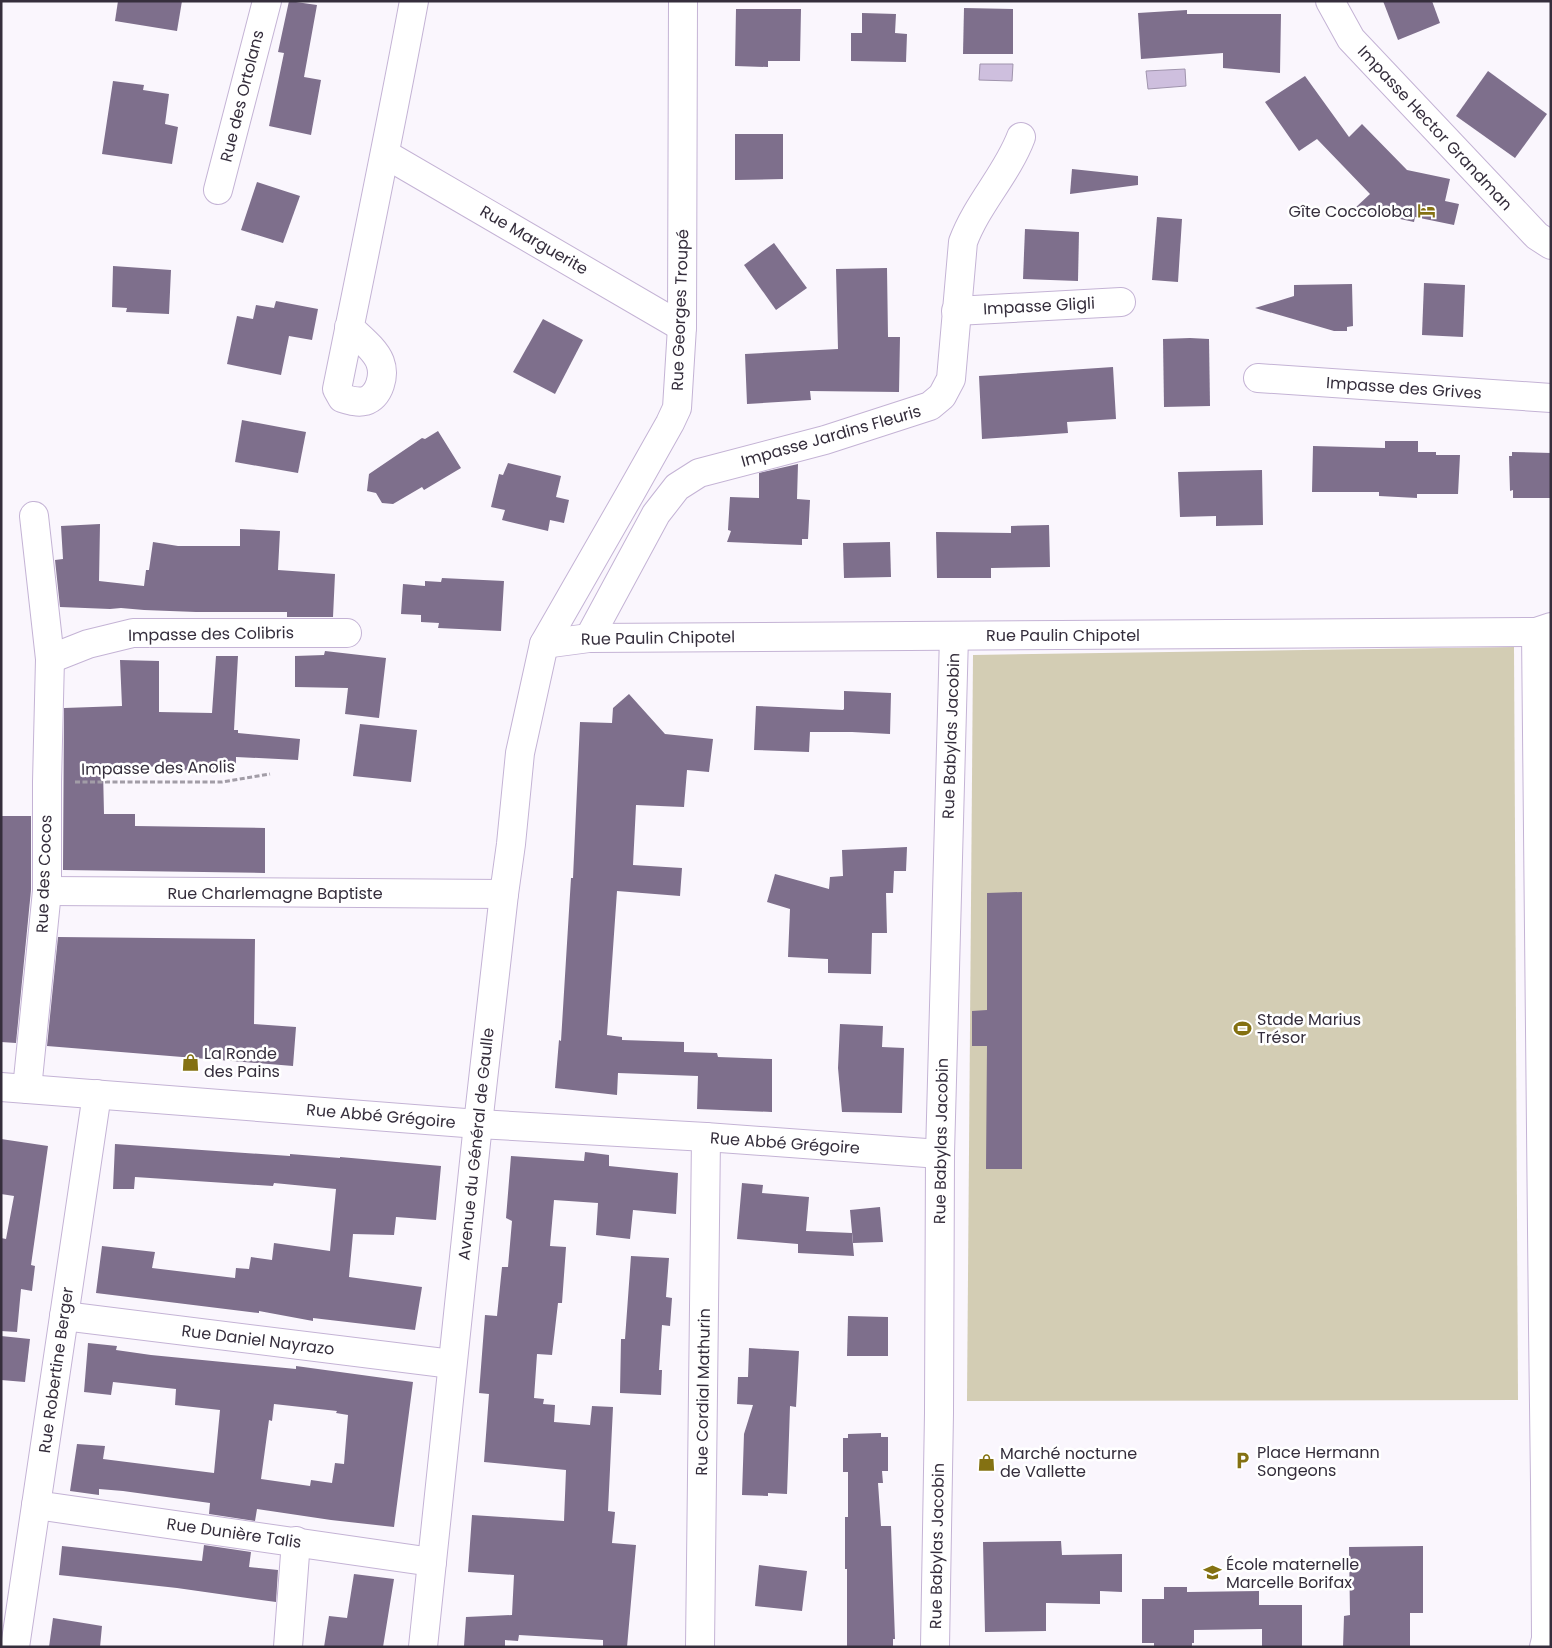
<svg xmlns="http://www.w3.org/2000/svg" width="1552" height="1648" viewBox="0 0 1552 1648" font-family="Poppins,sans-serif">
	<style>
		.green { fill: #d3cdb4 }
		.water { fill: #cebfde; stroke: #a094ad }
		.building { fill: #7e6f8c; fill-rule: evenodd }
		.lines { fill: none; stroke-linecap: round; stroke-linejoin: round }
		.street-casing { stroke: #c4b3d5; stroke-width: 30 }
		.path { stroke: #a29da7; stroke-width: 3; stroke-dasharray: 5 2.5; stroke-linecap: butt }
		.street { stroke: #fff; stroke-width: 28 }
		.labels { text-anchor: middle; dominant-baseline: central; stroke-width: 5; stroke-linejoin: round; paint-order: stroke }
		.street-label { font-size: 16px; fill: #352e3c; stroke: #fff }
		.poi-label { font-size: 16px; fill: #352e3c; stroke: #fff; text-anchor: start }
	</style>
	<rect width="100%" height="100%" fill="#faf6fd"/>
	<!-- green -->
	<path class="green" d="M1514 647 1518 1400 967 1401 973 655Z"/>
	<!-- water -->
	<g class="water">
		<path d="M980 64H1013L1012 81 979 80Z"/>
		<path d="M1185 69 1186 86 1148 89 1146 71Z"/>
	</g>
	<!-- building -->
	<g class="building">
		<path d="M118 1H182L177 31 115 21Z"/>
		<path d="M289 1 317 5 304 77 321 80 311 135 269 126 284 53 278 52Z"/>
		<path d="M1383 1H1432L1440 23 1398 40Z"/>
		<path d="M964 8 1013 9V54H963Z"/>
		<path d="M736 9H801L800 61H768V67L735 66Z"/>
		<path d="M1187 10V14H1281L1280 73 1223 68V53L1141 59 1138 13Z"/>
		<path d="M862 13 896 14 895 33 907 34 906 62 851 61V33H862Z"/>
		<path d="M1488 71 1547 114 1515 158 1456 116Z"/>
		<path d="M1305 76 1349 137 1362 124 1407 170 1450 179 1445 201 1459 204 1454 225 1415 217 1414 222 1354 209 1370 194 1317 139 1299 151 1265 102Z"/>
		<path d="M113 81 144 85 143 90 169 94 165 124 178 127 172 164 102 154Z"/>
		<path d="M735 134H783V179L735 180Z"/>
		<path d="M1072 169 1138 176V185L1070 194Z"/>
		<path d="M257 182 300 196 283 243 241 230Z"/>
		<path d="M1157 217 1182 219 1178 282 1152 280Z"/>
		<path d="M1025 229 1079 232 1078 281 1023 279Z"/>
		<path d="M774 243 807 288 776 310 744 265Z"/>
		<path d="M113 266 171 270 169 314 126 312 127 308 112 307Z"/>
		<path d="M887 268 888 337H900L899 392 810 391 811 400 747 404 745 354 838 349 836 269Z"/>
		<path d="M1424 283 1465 285 1463 337 1422 335Z"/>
		<path d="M1352 284 1353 326 1347 327V331H1334L1255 308 1294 296V285Z"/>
		<path d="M276 301 318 309 312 340 289 336 281 375 227 364 237 316 253 319 256 305 274 308Z"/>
		<path d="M543 319 583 340 555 394 513 372Z"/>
		<path d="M1190 338 1209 339 1210 406 1164 407 1163 339Z"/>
		<path d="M1113 367 1116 419 1067 422 1068 433 982 439 979 376Z"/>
		<path d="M242 420 306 432 298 473 235 462Z"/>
		<path d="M438 431 461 468 424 490 422 487 393 504 382 503 376 493 367 491 369 474 422 438 425 439Z"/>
		<path d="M1385 441H1418V452H1436V455H1460L1458 494H1417V498L1379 496V492H1312L1313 446 1385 448Z"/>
		<path d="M1512 452 1551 453V498H1513V490L1510 491 1509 456H1512Z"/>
		<path d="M508 463 561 476 556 497 569 500 564 523 550 520 548 531 502 520 505 510 491 507 499 474 503 475Z"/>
		<path d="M798 464 797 499 810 500 808 539H802V545L727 542 731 531 728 530 730 497 759 498V473Z"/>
		<path d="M1262 470 1263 525 1216 526V516L1180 517 1178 472Z"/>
		<path d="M100 524 99 581 144 586 146 570H149L153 542 178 546H240V529L280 531 278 570 335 574 333 617H287V612H196L144 610 121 608 110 609 60 607 55 560 63 559 61 526Z"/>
		<path d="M1049 525 1050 567 991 568V578H937L936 532 1011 533V526Z"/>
		<path d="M890 542 891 577 844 578 843 543Z"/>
		<path d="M442 578 504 581 501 631 438 628 439 623 421 622V615L401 614 403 584 425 586V581L441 582Z"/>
		<path d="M325 651 386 658 379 718 345 714 348 688 295 687V656L324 655Z"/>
		<path d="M216 656H238L234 730H238V733L300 739 298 760 236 757V771L195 768V771L182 770 170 769 169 767 119 766 120 770H103L104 814H135V826L265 828V873L63 870 64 708 122 706 120 660 159 661V712L212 713Z"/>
		<path d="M844 691 891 693 890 734 852 732H810L809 752 754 750 756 706 843 710 844 709Z"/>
		<path d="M629 694 665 734 713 739 709 772 687 770 684 807 636 805 633 865 682 868 680 896 617 891 607 1035 622 1037V1040L684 1042V1052L717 1053 718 1057 772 1059V1112L697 1109 698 1076 618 1073 617 1095 555 1088 559 1040 561 1041 571 878H573L580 722 612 723 613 708Z"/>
		<path d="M360 724 417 730 411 782 353 776Z"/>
		<path d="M1 816H31V890L16 1043 1 1042Z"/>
		<path d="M907 847 906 871H894L893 893H886L887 933H872L871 974 828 973V959L788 957 790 909 767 902 775 874 829 889 830 877 843 876 842 850Z"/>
		<path d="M1022 892V1169H986L987 1046H972V1011L987 1010V893Z"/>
		<path d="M58 937 255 939 254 1024 296 1027 293 1066 47 1046Z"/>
		<path d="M840 1024 883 1026 882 1047 904 1048 902 1113 842 1112 838 1068Z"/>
		<path d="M1 1139 48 1146 31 1265 35 1266 32 1291 21 1289 17 1332 1 1331V1238L6 1239 14 1196 1 1194Z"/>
		<path d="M115 1144 290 1156V1154L340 1158V1157L441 1166 436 1220 396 1217 394 1235 353 1234 349 1277 422 1287 415 1330 313 1318V1321L259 1311V1313L96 1293 102 1246 155 1252 152 1268 235 1278 236 1268 249 1269 251 1257 272 1260 274 1243 330 1251 336 1189 274 1183 273 1186 135 1177 134 1189H113Z"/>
		<path d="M585 1152 609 1155V1166L678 1173 676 1214 633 1210 630 1239 596 1235 598 1203 554 1200 550 1246 566 1247 562 1303H558L552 1355 537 1354 534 1398 544 1399 543 1404 555 1405 554 1422 590 1425 592 1406 613 1407 608 1511 615 1512 612 1543 636 1545 627 1647H603V1640L519 1635 518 1641 505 1640V1647L464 1646 466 1617 512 1615 514 1575 468 1572 472 1515 564 1521 566 1470 484 1462 489 1394 479 1393 485 1315 497 1316 502 1267H508L512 1221 506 1218 511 1156 584 1161Z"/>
		<path d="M742 1183 763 1185 762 1193 809 1197 806 1231 852 1233 854 1256 798 1253V1244L737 1239Z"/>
		<path d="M880 1207 883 1242 853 1243 850 1210Z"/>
		<path d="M631 1256 669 1258 666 1297 672 1298 670 1326 662 1325 659 1370H662L661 1395 620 1393 621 1339H625Z"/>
		<path d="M848 1316 888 1317V1356H847Z"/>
		<path d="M1 1336 30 1339 25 1382 1 1380Z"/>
		<path d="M88 1343 117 1346 116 1350 151 1355 296 1369V1366L413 1382 394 1527 331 1520 257 1509 255 1521 209 1514 210 1503 123 1491 99 1489V1495L70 1491 77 1444 105 1446 103 1459 214 1473 220 1410 175 1405 176 1389 113 1382 111 1395 84 1392ZM274 1404 337 1411 336 1413 348 1415 344 1464 335 1463 332 1483 311 1480 310 1486 261 1479 269 1420 272 1421Z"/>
		<path d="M749 1348 799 1351 796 1407 790 1406 787 1494 768 1493V1496L742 1495 744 1434 753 1405 737 1404 738 1377H748Z"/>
		<path d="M881 1433V1437H888V1471H882L883 1483H878L881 1526H891L895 1639H893V1647H847V1569H845V1517H848V1472H843V1438H848V1434Z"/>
		<path d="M1061 1541 1062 1555 1122 1554V1592L1100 1591V1604L1046 1603V1631L985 1632 983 1542Z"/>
		<path d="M204 1545 251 1552 249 1567 278 1570 276 1602 177 1588 59 1575 62 1546 202 1561Z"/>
		<path d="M1423 1546V1613H1410V1647H1343L1344 1616 1350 1615 1349 1547Z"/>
		<path d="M759 1565 807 1571 802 1611 755 1606Z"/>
		<path d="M354 1574 394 1579 383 1647H324L329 1616 347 1618Z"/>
		<path d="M1164 1587H1187V1592L1259 1591V1605H1302V1647H1262V1629L1194 1630V1643H1192V1647H1154V1643H1142V1599H1164Z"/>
		<path d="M53 1618 102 1626 100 1647H49Z"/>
	</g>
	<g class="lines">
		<defs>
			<g id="street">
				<path d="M1330 1 1351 39 1537 236 1551 245"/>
				<path d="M385 154 682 327"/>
				<path d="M218 190 267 1"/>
				<path d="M956 311 1121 302"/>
				<path d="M349 327C359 337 375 349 380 362 385 375 380 396 365 401 357 403 349 400 342 398L337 389C363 260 390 131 414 1"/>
				<path d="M1258 378 1551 398"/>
				<path d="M1536 632 1543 1328 1545 1483 1546 1639 1544 1647"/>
				<path d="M589 638 656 514 677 487 699 473 825 440 930 406 942 396 951 379 963 242C977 204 1007 174 1021 137"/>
				<path d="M544 644 589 638 1536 632 1551 627"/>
				<path d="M50 659 88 644 133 633H347"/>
				<path d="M47 891 504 894"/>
				<path d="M1 1087 478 1124 706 1137 940 1154"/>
				<path d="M27 1089 47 891V782L50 659 34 516"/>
				<path d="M64 1316 452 1364"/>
				<path d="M36 1505 432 1562"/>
				<path d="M15 1647 97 1094"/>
				<path d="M288 1647 296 1541"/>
				<path d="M423 1647 478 1124 504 894 511 844 520 753 544 644 630 494 670 423 677 408 682 327 683 1"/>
				<path d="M700 1647 706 1137"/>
				<path d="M935 1647 939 1413 940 1154 954 636"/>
			</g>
		</defs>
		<!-- street casing -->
		<use href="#street" class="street-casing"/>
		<!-- path -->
		<path class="path" d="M75 782H222L270 774"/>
		<!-- street -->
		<use href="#street" class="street"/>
	</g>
	<!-- icons -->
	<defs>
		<symbol id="hotel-bare" viewBox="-9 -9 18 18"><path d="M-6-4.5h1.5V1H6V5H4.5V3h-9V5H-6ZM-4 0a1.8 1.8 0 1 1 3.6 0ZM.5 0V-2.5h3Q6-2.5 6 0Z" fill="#847112" stroke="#fff" stroke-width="2.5" paint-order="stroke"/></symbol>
		<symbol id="stadium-bare" viewBox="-9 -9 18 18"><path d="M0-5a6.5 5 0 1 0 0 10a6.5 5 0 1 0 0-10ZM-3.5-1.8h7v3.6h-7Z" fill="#847112" stroke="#fff" stroke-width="2.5" paint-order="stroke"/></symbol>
		<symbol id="shop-bare" viewBox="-9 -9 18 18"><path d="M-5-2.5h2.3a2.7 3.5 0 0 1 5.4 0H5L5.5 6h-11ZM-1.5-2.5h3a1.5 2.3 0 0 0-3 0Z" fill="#847112" stroke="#fff" stroke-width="2.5" paint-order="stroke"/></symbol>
		<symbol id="parking-bare" viewBox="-9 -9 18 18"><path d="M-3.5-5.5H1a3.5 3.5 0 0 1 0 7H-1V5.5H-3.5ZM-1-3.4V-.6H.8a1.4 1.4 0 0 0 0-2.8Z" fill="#847112" stroke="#fff" stroke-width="2.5" paint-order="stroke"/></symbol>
		<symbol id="school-bare" viewBox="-9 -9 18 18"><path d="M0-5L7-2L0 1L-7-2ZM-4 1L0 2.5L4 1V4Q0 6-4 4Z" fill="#847112" stroke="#fff" stroke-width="2.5" paint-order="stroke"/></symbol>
	</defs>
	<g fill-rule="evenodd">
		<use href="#hotel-bare" x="1414" y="198" width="25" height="25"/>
		<use href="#stadium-bare" x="1230" y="1016" width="25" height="25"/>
		<use href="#shop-bare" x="178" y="1050" width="25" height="25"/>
		<use href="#parking-bare" x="1230" y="1448" width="25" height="25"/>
		<use href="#shop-bare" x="974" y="1450" width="25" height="25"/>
		<use href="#school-bare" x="1200" y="1560" width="25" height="25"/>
	</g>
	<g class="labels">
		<!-- street labels -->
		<g class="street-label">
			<text transform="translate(242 96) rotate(-76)">Rue des Ortolans</text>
			<text transform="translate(1435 128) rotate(47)">Impasse Hector Grandman</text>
			<text transform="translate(534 240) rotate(30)">Rue Marguerite</text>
			<text transform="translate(1039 306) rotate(-3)">Impasse Gligli</text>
			<text transform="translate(680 310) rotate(-88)">Rue Georges Troupé</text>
			<text transform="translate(1404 388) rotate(4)">Impasse des Grives</text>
			<text transform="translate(831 436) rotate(-16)">Impasse Jardins Fleuris</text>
			<text transform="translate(211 634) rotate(-1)">Impasse des Colibris</text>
			<text x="1063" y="635">Rue Paulin Chipotel</text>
			<text transform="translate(658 638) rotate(-1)">Rue Paulin Chipotel</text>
			<text transform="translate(951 736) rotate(-88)">Rue Babylas Jacobin</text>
			<text transform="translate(158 768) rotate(-1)">Impasse des Anolis</text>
			<text transform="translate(44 874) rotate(-88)">Rue des Cocos</text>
			<text x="275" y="893">Rue Charlemagne Baptiste</text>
			<text transform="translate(381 1116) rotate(5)">Rue Abbé Grégoire</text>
			<text transform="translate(941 1141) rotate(-89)">Rue Babylas Jacobin</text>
			<text transform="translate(785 1143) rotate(4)">Rue Abbé Grégoire</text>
			<text transform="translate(476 1144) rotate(-84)">Avenue du Général de Gaulle</text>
			<text transform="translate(258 1340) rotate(7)">Rue Daniel Nayrazo</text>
			<text transform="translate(56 1370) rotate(-82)">Rue Robertine Berger</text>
			<text transform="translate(703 1392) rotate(-89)">Rue Cordial Mathurin</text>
			<text transform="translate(234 1533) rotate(8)">Rue Dunière Talis</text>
			<text transform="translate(937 1546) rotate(-89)">Rue Babylas Jacobin</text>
		</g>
		<!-- poi labels -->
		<g class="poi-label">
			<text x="1413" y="211" text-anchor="end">Gîte Coccoloba</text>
			<text x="1257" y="1019">Stade Marius<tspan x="1257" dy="18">Trésor</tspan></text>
			<text x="204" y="1053">La Ronde<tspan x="204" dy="18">des Pains</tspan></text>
			<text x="1257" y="1452">Place Hermann<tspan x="1257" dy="18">Songeons</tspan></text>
			<text x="1000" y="1453">Marché nocturne<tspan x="1000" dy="18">de Vallette</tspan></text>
			<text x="1226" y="1564">École maternelle<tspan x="1226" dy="18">Marcelle Borifax</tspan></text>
		</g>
	</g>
	<!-- border -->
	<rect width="1552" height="1648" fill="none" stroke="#352e3c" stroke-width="5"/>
</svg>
